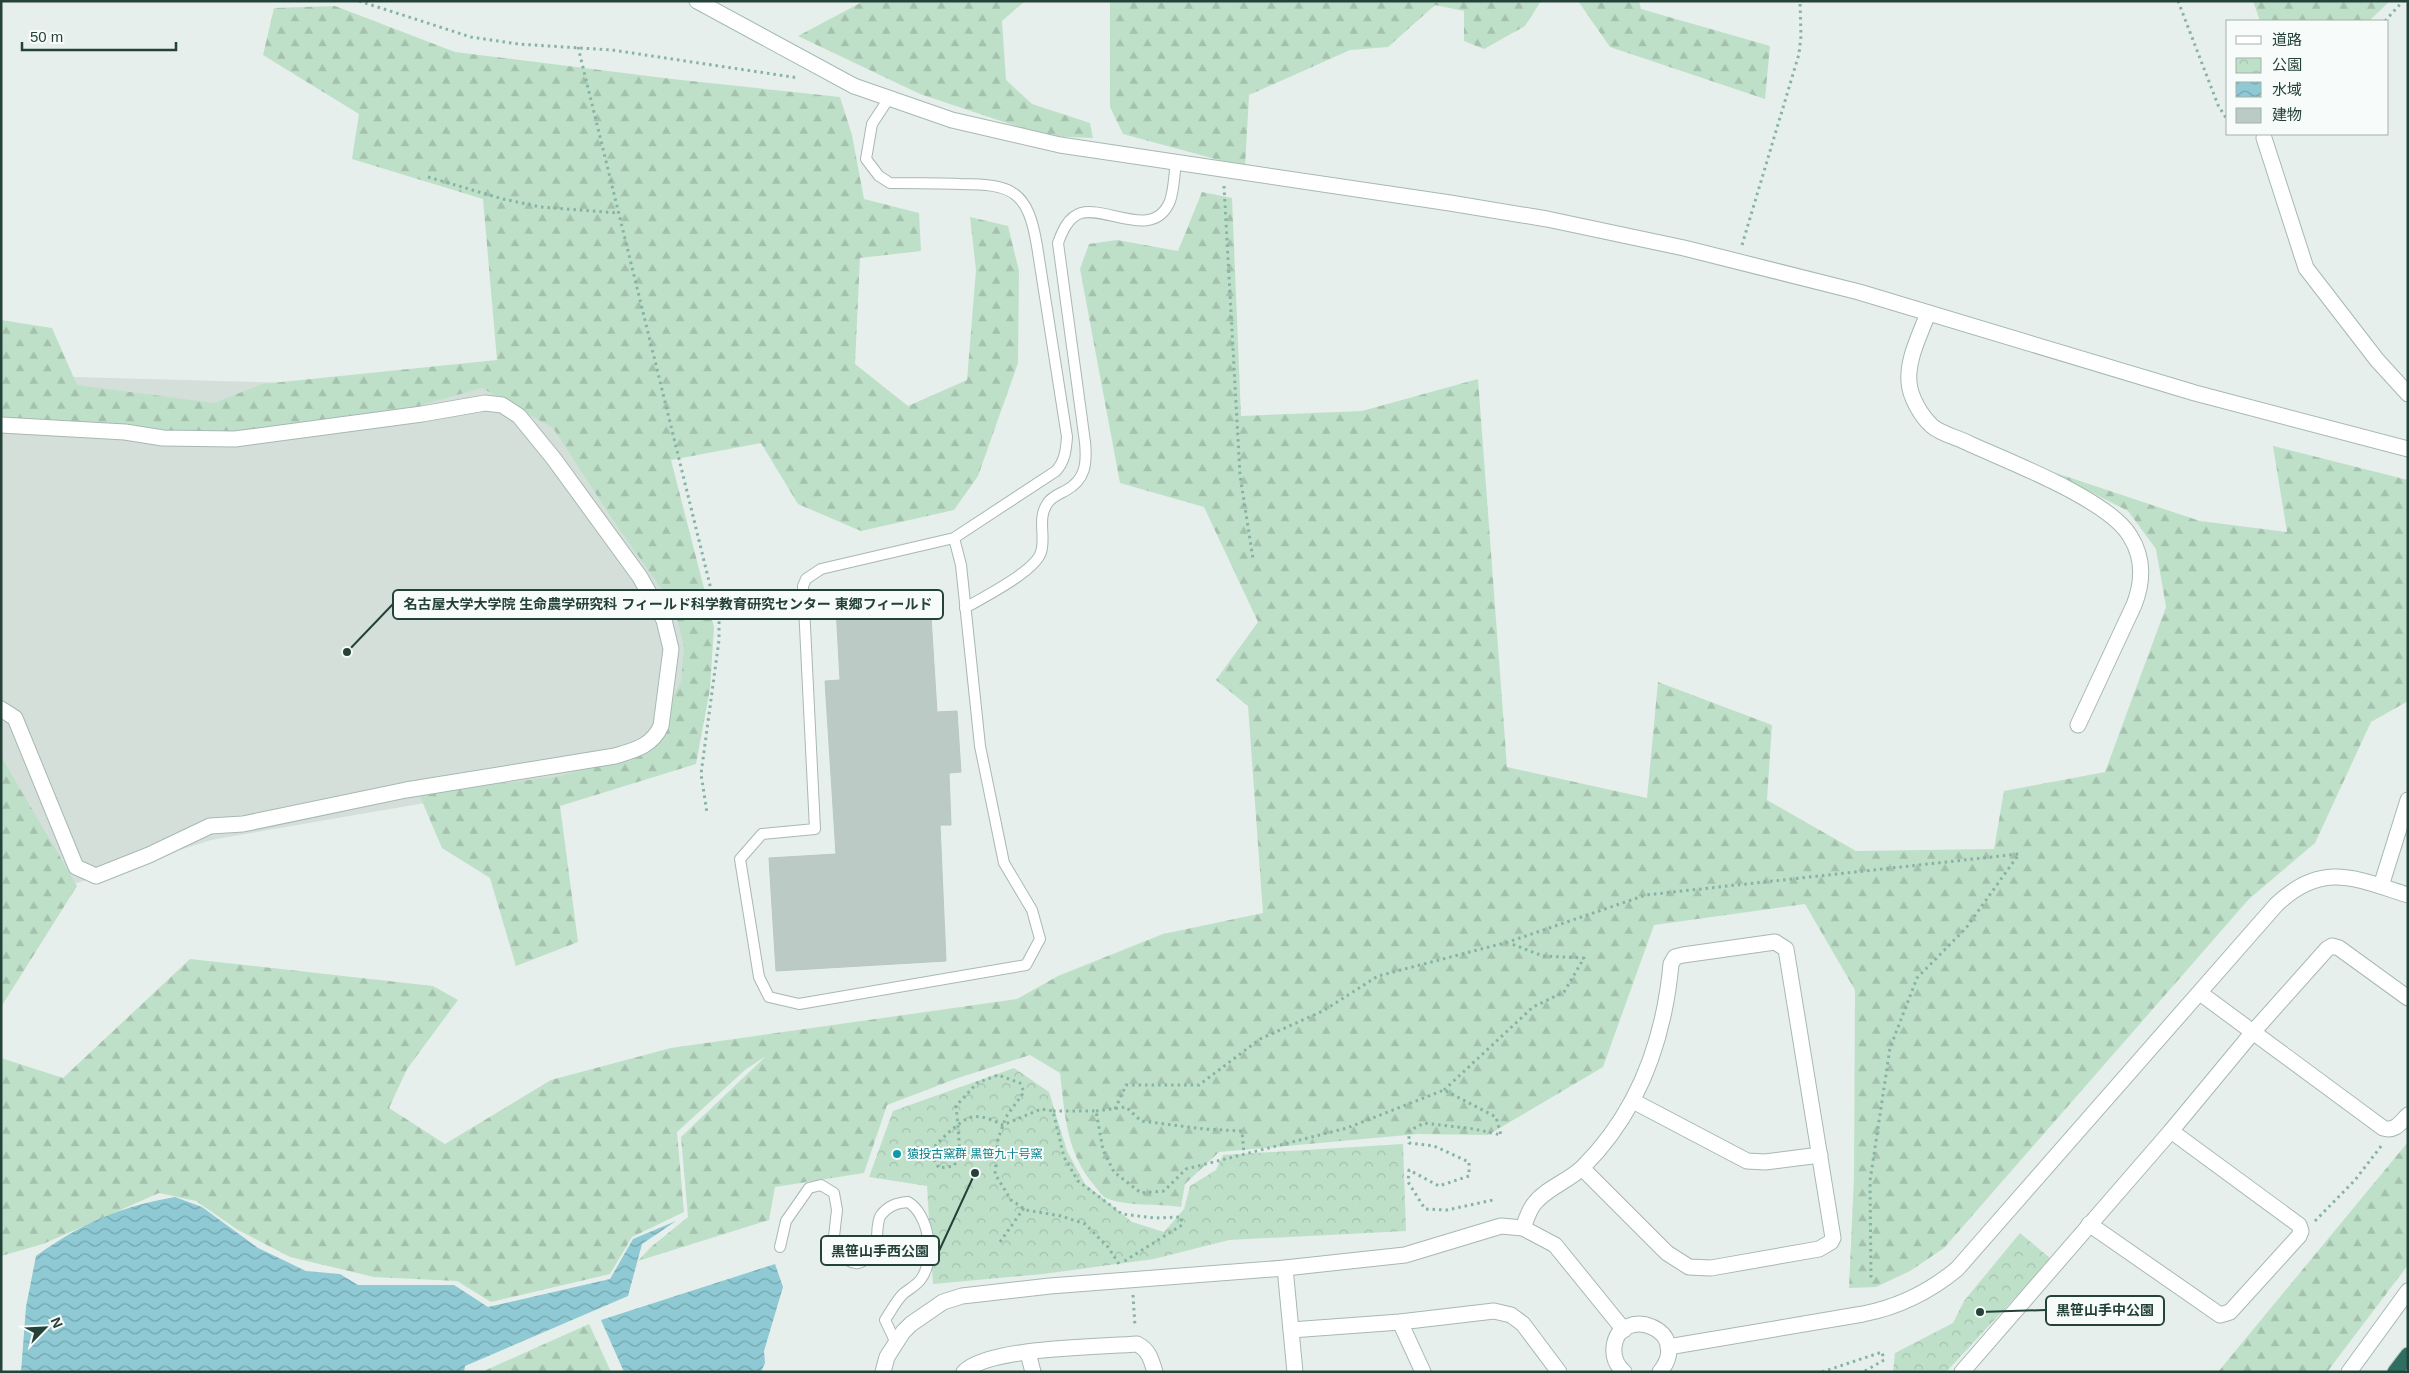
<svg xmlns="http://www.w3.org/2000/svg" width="2409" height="1373" viewBox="0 0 2409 1373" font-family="Arial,'Noto Sans JP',sans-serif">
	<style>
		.built { fill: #d4dfda }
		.forest { fill: url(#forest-firs) }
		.park { fill: url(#park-crowns) }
		.water { fill: url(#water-waves) }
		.building { fill: #bbcac4; stroke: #b8c9c2 }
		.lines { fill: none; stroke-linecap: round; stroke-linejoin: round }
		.lane-casing { stroke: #a8b8b2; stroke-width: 12 }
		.street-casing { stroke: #a8b8b2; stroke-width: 17 }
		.secondary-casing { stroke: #a4bbb3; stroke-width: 17 }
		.highway-casing { stroke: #c2cac8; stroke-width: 17 }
		.path { stroke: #86b3a5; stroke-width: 3; stroke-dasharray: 2.5 4; stroke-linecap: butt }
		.lane { stroke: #fff; stroke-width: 10 }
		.street { stroke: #fff; stroke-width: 15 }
		.secondary { stroke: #fff; stroke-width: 15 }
		.highway { stroke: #2f6f62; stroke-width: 15 }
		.culture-dot { fill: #0f9aa8; stroke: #f7fbf9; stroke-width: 2 }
		.labels { text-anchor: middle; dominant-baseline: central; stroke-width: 4; stroke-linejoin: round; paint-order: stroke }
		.culture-label { font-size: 12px; fill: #0d838f; stroke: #f7fbf9; text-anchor: start }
		.leader { fill: none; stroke: #24423a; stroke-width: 2 }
		.callout-dot { fill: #24423a; stroke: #f7fbf9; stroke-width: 2 }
		.callout { fill: #f7fbf9; stroke: #24423a; stroke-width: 2 }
		.callout-label { font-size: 14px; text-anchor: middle; font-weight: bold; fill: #24423a }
	</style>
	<defs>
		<pattern id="forest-firs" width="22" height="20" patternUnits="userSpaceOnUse" patternTransform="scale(1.25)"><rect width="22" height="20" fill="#bfe0c8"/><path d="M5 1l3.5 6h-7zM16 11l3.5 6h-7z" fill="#a4c1ad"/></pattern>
		<pattern id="park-crowns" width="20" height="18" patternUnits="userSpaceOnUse" patternTransform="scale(1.25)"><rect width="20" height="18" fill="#bfe0c8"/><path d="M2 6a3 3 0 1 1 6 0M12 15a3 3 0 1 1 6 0" fill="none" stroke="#a4c1ad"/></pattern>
		<pattern id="water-waves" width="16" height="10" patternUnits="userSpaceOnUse" patternTransform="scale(1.25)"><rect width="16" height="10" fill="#8ec9d4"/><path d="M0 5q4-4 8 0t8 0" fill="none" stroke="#74a5ad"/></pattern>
	</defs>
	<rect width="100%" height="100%" fill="#e6efeb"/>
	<!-- built -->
	<path class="built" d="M1 375 552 390 693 616 691 689 644 765 211 840 46 893 1 761Z"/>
	<!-- forest -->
	<g class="forest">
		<path d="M864 1H1025L1002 21 1006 80 1032 104 1090 123 1093 138 1046 136 920 94 798 36Z"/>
		<path d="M1110 1H1541L1525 26 1484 49 1464 41V11L1435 5 1388 47 1350 50 1249 95 1245 167 1123 134 1110 107Z"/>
		<path d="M1578 1H1639L1641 9 1770 46 1765 99 1610 47Z"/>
		<path d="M2253 1H2390L2369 21H2260Z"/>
		<path d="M335 6 455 52 672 79 840 97 852 135 864 199 919 213 921 251 860 258 855 364 908 406 967 380 976 270 970 217 1008 226 1019 271 1018 363 978 476 954 510 861 531 798 504 761 443 671 460 714 627 710 689 696 764 560 806 578 942 516 966 490 878 442 848 419 794 560 776 646 751 681 681 684 647 674 607 613 520 553 428 482 388 396 412 223 443 1 426V320L52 328 77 385 214 403 262 384 497 360 483 199 352 159 359 114 263 55 274 8Z"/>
		<path d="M1202 192 1232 198 1241 416 1362 411 1478 379 1507 767 1647 798 1658 682 1772 725 1767 800 1856 851 1994 849 2004 791 2105 772 2166 607 2156 549 2128 511 2050 471 2200 521 2287 532 2273 446 2408 480V701L2371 722 2315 843 2249 899 1944 1248 1910 1271 1876 1287 1849 1288 1854 1177 1855 990 1805 904 1654 925 1603 1067 1488 1135 1418 1134 1219 1152 1185 1184 1181 1207C1156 1203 1131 1207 1108 1199 1102 1197 1098 1190 1094 1185 1066 1152 1065 1115 1060 1073L1030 1055 958 1078 887 1105 864 1173 775 1187 769 1220 638 1261 651 1247 688 1217 681 1137 766 1056 745 1070 677 1132 684 1212 632 1237 610 1274 491 1302 457 1281 374 1277 290 1257 238 1230 196 1201 159 1193 43 1244 1 1256V1058L63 1078 190 959 433 986 458 1000 407 1069 389 1108 445 1144 551 1080 671 1048 1017 999 1058 976 1163 934 1263 913 1248 706 1216 680 1258 622 1204 507 1120 483 1080 269 1089 244 1117 240 1178 251Z"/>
		<path d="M1 756 77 886 1 1007Z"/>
		<path d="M2408 1142V1265L2327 1372H2218Z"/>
		<path d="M589 1324 611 1372H484V1371Z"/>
	</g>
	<!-- park -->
	<g class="park">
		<path d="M1014 1068 1049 1092 1067 1151 1085 1184 1132 1222 1164 1232 1184 1209 1190 1186 1216 1170 1223 1155 1403 1144 1406 1231 1229 1240 1154 1259 1043 1274 933 1284 927 1186 869 1177 893 1111Z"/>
		<path d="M2020 1233 2051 1259 1946 1372H1893L1895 1353 1953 1323 1964 1301Z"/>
	</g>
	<!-- water -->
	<g class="water">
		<path d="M175 1197 202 1207 258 1248 306 1271 340 1274 358 1285H454L488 1307 610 1279 633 1239 676 1221 642 1244 628 1296 465 1366 464 1372H21L26 1307 36 1256C82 1223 119 1207 175 1197Z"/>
		<path d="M775 1264 783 1287 764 1351 765 1363 761 1372H624L601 1320Z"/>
	</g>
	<!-- building -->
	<path class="building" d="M930 601 937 712 957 711 961 772 949 773 951 825H940L946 961 776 971 769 858 836 854 825 681 840 680 836 607Z"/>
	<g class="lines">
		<defs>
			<g id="lane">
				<path d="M889 98 872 124 866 159 879 176 890 183C913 183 937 183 960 184 1013 184 1028 191 1037 246L1067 437C1066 450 1065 461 1056 471L954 538 821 569 806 579 803 586 815 829 762 834 740 859 759 977 769 997 799 1004 1026 965 1040 939 1032 910 1004 863 980 746 961 565 954 538"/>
				<path d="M965 608C982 598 1036 571 1041 552 1046 537 1037 519 1047 504 1051 497 1059 494 1065 491 1086 480 1087 463 1085 442L1058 243C1062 232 1068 217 1081 213 1107 206 1154 241 1170 201 1174 190 1174 175 1176 163"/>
				<path d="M780 1247 786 1221 809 1188 821 1185 834 1193 837 1210 833 1245C841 1256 854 1271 867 1258 870 1256 874 1253 875 1250 879 1240 875 1224 881 1215 888 1206 896 1203 908 1202 929 1214 936 1259 921 1279 917 1285 909 1289 903 1294 896 1301 891 1311 885 1320L896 1343"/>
			</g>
			<g id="street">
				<path d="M854 86 952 120 1060 145 1450 203 1547 219 1684 248 1859 292 2195 393 2408 449"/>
				<path d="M2264 138 2306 268 2377 360 2408 394"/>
				<path d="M1928 313C1920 335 1907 359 1909 382 1910 397 1921 416 1932 426 1941 434 1959 438 1970 444 2010 462 2109 500 2130 536 2144 558 2143 582 2134 605L2078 725"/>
				<path d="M1 425 125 432 163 438 235 439 422 414 485 403 502 405 519 416 554 459 640 577 664 620 671 649 661 726C652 746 635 750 615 756L406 790 243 824 210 826 149 855 96 876 76 867 15 718 1 709"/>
				<path d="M2381 886 2408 800"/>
				<path d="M2200 993 2383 1128C2395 1132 2400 1123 2408 1115"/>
				<path d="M1633 1101 1747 1161 1765 1162 1820 1155"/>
				<path d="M2089 1224 2220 1315 2230 1312 2299 1236 2301 1231 2299 1225 2171 1131"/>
				<path d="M1523 1228C1526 1220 1529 1210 1534 1204 1546 1188 1569 1181 1583 1167 1638 1112 1664 1040 1671 964L1675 957 1683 955 1775 942 1786 949 1833 1238 1831 1242 1819 1249 1711 1268 1689 1267 1667 1253 1582 1168"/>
				<path d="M1285 1268 1295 1372"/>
				<path d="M1400 1322 1423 1372"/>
				<path d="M1291 1330 1400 1322 1494 1311 1511 1315 1523 1324 1559 1372"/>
				<path d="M1668 1347 1863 1314C1899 1307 1928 1293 1957 1269L2276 905C2322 861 2354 878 2408 895"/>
				<path d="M1028 1353 1033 1372"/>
				<path d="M883 1372 887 1357 903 1332 911 1324 943 1302 962 1296 1050 1286 1285 1268 1405 1255 1501 1226 1523 1228 1555 1245 1624 1330"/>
				<path d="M964 1372C989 1347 1099 1347 1137 1344 1149 1350 1151 1359 1155 1372"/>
				<path d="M1624 1372C1616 1365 1613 1357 1614 1347 1619 1303 1694 1329 1660 1372"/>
				<path d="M1962 1372 2171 1131 2253 1032 2327 949 2332 946 2339 948 2408 998"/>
			</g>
			<g id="secondary">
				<path d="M697 1 854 86"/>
				<path d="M2349 1372 2408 1291"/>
			</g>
			<path id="highway" d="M2395 1372 2408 1355"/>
		</defs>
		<!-- lane casing -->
		<use href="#lane" class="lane-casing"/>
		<!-- street casing -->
		<use href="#street" class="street-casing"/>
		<!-- secondary casing -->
		<use href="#secondary" class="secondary-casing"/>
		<!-- highway casing -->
		<use href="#highway" class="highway-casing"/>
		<!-- path -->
		<g class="path">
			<path d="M359 1 471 37 518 44 612 50 799 78"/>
			<path d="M2178 1 2218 105 2228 121"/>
			<path d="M2385 21 2403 1"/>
			<path d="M578 47 719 622V640L701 774 707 813"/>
			<path d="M428 177 503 199 541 207 618 213"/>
			<path d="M1224 186 1240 475 1253 559"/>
			<path d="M1742 245 1799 54 1801 36 1800 1"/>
			<path d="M1444 1090 1533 1007 1564 992 1584 958 1543 956 1509 943"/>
			<path d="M1115 1109 1126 1085H1199L1260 1039 1323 1011 1378 976 1508 942 1646 895 2019 854 1966 928 1917 978 1890 1048 1870 1181 1871 1279"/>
			<path d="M1053 1111H1096L1103 1150 1114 1172 1141 1193 1164 1191 1186 1169 1347 1128 1444 1090 1496 1117 1501 1135 1474 1129 1424 1123 1409 1131V1143L1434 1146 1469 1162V1176L1439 1186 1409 1170 1408 1182 1425 1209 1447 1210 1493 1200"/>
			<path d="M1096 1111 1126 1107 1141 1121 1204 1129 1242 1131 1244 1154"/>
			<path d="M916 1147 929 1152"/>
			<path d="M2315 1221 2355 1180 2382 1145"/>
			<path d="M1000 1242 1024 1208"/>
			<path d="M1119 1264 1108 1247 1085 1224 1061 1216 1026 1210 1011 1200 995 1174 998 1139 1006 1117 1024 1092 1020 1083 998 1075 977 1083 956 1106 958 1126 960 1154 954 1166 939 1168 929 1152C938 1143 960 1119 972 1117 983 1115 994 1121 1003 1125L1041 1109 1053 1111 1064 1157 1078 1181 1122 1214 1155 1218 1181 1217 1182 1225 1123 1262"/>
			<path d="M1133 1295 1135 1326"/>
			<path d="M1822 1372 1882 1352 1884 1360 1863 1372"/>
		</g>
		<!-- lane -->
		<use href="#lane" class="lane"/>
		<!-- street -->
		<use href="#street" class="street"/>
		<!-- secondary -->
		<use href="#secondary" class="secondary"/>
		<!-- highway -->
		<use href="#highway" class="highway"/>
	</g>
	<!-- markers -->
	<circle class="culture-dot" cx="897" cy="1154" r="5"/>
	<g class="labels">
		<!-- culture labels -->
		<g class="culture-label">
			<text x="907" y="1154">猿投古窯群 黒笹九十号窯</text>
		</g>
	</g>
	<!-- callouts -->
	<path class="leader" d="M347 652L393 604M975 1173L939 1251M1980 1312L2046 1310"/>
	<g class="callout-dot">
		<circle cx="347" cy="652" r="5"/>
		<circle cx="975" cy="1173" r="5"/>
		<circle cx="1980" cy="1312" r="5"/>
	</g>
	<g class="callout">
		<rect x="393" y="590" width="550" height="29" rx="5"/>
		<rect x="821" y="1236" width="118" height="29" rx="5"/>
		<rect x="2046" y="1296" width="118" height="29" rx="5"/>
	</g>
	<g class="callout-label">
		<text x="668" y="609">名古屋大学大学院 生命農学研究科 フィールド科学教育研究センター 東郷フィールド</text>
		<text x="880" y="1256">黒笹山手西公園</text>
		<text x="2105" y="1315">黒笹山手中公園</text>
	</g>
	<!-- border -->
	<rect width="2409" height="1373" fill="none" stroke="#24423a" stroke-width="5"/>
	<!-- legend -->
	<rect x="2226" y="20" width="162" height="115" fill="#f7fbf9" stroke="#a3b1ad"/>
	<rect x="2236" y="36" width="25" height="8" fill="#ffffff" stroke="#a3b1ad"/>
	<text x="2272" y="45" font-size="15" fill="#24423a">道路</text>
	<rect x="2236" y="58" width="25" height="15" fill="url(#park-crowns)" stroke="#a3b1ad"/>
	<text x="2272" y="70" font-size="15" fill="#24423a">公園</text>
	<rect x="2236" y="82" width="25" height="15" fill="url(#water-waves)" stroke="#a3b1ad"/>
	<text x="2272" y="95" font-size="15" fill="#24423a">水域</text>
	<rect x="2236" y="108" width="25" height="15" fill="#bbcac4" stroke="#a3b1ad"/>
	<text x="2272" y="120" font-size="15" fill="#24423a">建物</text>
	<!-- north arrow -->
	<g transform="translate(45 1328) rotate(66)" stroke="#f7fbf9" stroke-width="4" paint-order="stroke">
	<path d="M0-4L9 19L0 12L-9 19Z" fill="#24423a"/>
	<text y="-8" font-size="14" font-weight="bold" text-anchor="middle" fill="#24423a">N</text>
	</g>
	<!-- scale -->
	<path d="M22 42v8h154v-8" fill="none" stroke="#24423a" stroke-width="2.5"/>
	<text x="30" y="42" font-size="15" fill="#24423a" stroke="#f7fbf9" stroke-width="4" paint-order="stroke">50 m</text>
</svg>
